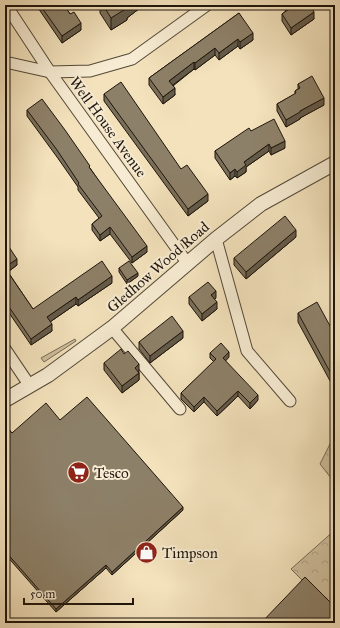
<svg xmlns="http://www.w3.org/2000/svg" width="340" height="628" viewBox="0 0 340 628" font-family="'IM FELL Great Primer',serif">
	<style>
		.grass { fill: #cfbf9e; stroke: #766a55 }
		.forest { fill: url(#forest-crowns); stroke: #766a55 }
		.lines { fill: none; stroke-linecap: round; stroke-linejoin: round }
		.minor-casing { stroke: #534838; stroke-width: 13 }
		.tertiary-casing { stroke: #534838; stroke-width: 16 }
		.minor { stroke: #f7ecd3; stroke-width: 11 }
		.tertiary { stroke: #f7ecd3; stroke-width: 14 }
		.wall { fill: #796e59; stroke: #1e150c }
		.shaded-wall { fill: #635a49; stroke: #1e150c }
		.building { fill: #8d8068; stroke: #1e150c }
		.labels { text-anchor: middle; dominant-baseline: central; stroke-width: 4; stroke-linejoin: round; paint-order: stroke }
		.street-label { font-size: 15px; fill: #1e150c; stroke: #f7ecd3 }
		.poi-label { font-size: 15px; fill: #1e150c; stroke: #f7ecd3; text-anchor: start }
	</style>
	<defs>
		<pattern id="forest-crowns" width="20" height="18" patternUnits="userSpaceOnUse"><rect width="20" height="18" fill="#cfbf9e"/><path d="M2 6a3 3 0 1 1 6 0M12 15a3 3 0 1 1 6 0" fill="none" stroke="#b1a387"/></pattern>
	</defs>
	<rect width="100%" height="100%" fill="#f3e2bc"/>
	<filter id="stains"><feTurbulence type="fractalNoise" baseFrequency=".005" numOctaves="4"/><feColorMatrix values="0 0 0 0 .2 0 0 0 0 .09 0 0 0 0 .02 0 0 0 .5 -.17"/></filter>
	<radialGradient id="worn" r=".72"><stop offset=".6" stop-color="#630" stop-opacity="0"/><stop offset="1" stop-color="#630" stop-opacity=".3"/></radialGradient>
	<!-- grass -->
	<path class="grass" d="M75 339 76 341 44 362 41 358Z"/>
	<!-- forest -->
	<g class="forest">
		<path d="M335 438V483L320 464 332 440Z"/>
		<path d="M335 530V613L291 569Z"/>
	</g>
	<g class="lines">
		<defs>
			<g id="minor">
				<path d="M6 5 50 72 188 264"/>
				<path d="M5 62 50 72 90 71 132 59 207 5"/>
				<path d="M216 239 247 351 290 401"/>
				<path d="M112 328 180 409"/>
				<path d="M5 349 30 386"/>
			</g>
			<path id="tertiary" d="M5 400 48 375 112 328 216 239 261 204 335 163"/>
		</defs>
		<!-- minor casing -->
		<use href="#minor" class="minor-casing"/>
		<!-- tertiary casing -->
		<use href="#tertiary" class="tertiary-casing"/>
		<!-- minor -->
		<use href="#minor" class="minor"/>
		<!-- tertiary -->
		<use href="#tertiary" class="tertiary"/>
	</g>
	<!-- wall -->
	<g class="wall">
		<path d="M36 5H64L81 30 62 43Z"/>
		<path d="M100 5H144L127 18V20L111 30 100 13Z"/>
		<path d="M282 5H310L314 19 291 35 282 21V14L286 11Z"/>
		<path d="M239 13 253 40 240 49 238 46 219 60 215 55 195 70 194 69 173 86 175 95 163 104 149 85V78Z"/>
		<path d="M298 84 324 105 300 118V119L286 127 277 111V104L295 94V91L298 89Z"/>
		<path d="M104 94 181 169 208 201 188 216 104 101Z"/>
		<path d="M27 110 90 168 147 252 132 263 110 234 100 241 92 230V224L99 218 78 190V187L57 157 27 116Z"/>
		<path d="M251 131 285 148 271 155 269 151 246 167V172L237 178 235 176 230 180 215 158V151Z"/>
		<path d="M296 237 246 279 234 265V258Z"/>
		<path d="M5 243 8 248 17 265 8 272 33 309 112 283 78 306 76 304 50 322 52 331 31 345 5 307Z"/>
		<path d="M119 268 138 276 127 284 119 272Z"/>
		<path d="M189 297 216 298 214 299 217 309 202 321 189 304Z"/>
		<path d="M298 313 335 335V390L298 322Z"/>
		<path d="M183 338 150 363 139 349V342Z"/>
		<path d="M210 353 229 357 225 361 258 400 250 409 238 396 217 416 204 402 194 412 181 399V393L214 362 210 358Z"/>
		<path d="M104 363 139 371V380L122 393 104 370Z"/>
		<path d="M60 420 183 510 112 575 106 568 56 612 5 554V425L12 433Z"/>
	</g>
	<!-- shaded-wall -->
	<g class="shaded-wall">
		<path d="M128 5H144L127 18V20L111 30V18Z"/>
		<path d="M314 12V19L291 35V28Z"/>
		<path d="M81 23V30L62 43V36Z"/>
		<path d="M253 33V40L240 49V42Z"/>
		<path d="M238 39V46L219 60V53Z"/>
		<path d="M215 48V55L195 70V63Z"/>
		<path d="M194 62V69L169 88V81Z"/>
		<path d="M175 88V95L163 104V97Z"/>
		<path d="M324 98V105L300 118V119L286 127V120L300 111Z"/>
		<path d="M285 141V148L271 155V148Z"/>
		<path d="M269 144V151L246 167V172L237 178V172L244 162Z"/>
		<path d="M235 169V176L230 180V173Z"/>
		<path d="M208 194V201L188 216V209Z"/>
		<path d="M110 227V234L100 241V235Z"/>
		<path d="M296 230V237L246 279V272Z"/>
		<path d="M147 246V252L132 263V257Z"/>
		<path d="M17 259V265L5 274V267Z"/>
		<path d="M138 273V276L127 284V280Z"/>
		<path d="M112 276V283L78 306V300Z"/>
		<path d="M216 291V298L211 302V295Z"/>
		<path d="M76 297V304L47 324V317Z"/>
		<path d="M217 302V309L202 321V314Z"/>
		<path d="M52 324V331L31 345V339Z"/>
		<path d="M183 331V338L150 363V356Z"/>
		<path d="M229 352V357L223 364V358Z"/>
		<path d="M139 364V371L135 375V368Z"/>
		<path d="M139 373V380L122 393V386Z"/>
		<path d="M238 391V396L217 416V411Z"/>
		<path d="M258 395V400L250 409V403Z"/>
		<path d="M204 397V402L194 412V407Z"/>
		<path d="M183 507V510L112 575V572Z"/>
		<path d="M106 565V568L56 612V609Z"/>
	</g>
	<!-- building -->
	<g class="building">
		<path d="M40 5H64L70 14 74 12 81 23 62 36Z"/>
		<path d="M103 5H128L126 6 127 8 111 18Z"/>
		<path d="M286 5H310L314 12 291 28 282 14 289 9Z"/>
		<path d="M239 13 253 33 240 42 238 39 219 53 215 48 195 63 194 62 169 81 175 88 163 97 149 78Z"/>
		<path d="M312 76 324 98 300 111V112L286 120 277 104 296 93 295 91 300 88 298 84Z"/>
		<path d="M121 82 181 169 187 165 208 194 188 209 104 94Z"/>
		<path d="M42 99 65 130 90 166 89 167 147 246 132 257 110 227 100 235 92 224 102 216 78 184 79 183 57 150 27 110Z"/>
		<path d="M274 119 285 141 271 148 269 144 244 162 246 165 237 172 235 169 230 173 215 151 249 128 251 131Z"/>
		<path d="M285 216 296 230 246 272 234 258Z"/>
		<path d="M5 243 8 248 9 247 17 259 5 267Z"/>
		<path d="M102 261 112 276 78 300 76 297 47 317 52 324 31 339 5 301V268L33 309Z"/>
		<path d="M129 261 138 273 127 280 119 268Z"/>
		<path d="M208 282 216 291 211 295 217 302 202 314 189 297Z"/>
		<path d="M317 302 335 335V381L298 313Z"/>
		<path d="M172 316 183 331 150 356 139 342Z"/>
		<path d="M221 343 229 352 223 358 258 395 250 403 238 391 217 411 204 397 194 407 181 393 216 359 210 353Z"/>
		<path d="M121 349 124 354 128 351 139 364 135 368 139 373 122 386 104 363Z"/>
		<path d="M87 397 183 507 112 572 106 565 56 609 5 551V425L12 433 46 403 60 420Z"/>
		<path d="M305 577 335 607V623H261Z"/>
	</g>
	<!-- icons -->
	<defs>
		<symbol id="supermarket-disc" viewBox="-11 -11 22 22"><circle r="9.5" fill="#8f2418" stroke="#f7ecd3"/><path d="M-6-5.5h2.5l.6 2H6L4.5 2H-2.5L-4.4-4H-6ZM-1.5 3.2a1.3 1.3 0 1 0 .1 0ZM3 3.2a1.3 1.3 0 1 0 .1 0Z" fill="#fff"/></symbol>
		<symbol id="shop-disc" viewBox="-11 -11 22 22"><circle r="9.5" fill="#8f2418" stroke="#f7ecd3"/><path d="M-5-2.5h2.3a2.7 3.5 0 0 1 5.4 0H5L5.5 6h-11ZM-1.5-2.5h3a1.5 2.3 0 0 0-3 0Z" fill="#fff"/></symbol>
	</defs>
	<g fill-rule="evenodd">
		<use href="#supermarket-disc" x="66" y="460" width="25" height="25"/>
		<use href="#shop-disc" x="134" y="540" width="25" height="25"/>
	</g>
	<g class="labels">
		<!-- street labels -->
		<g class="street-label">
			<text transform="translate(108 127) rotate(54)">Well House Avenue</text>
			<text transform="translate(158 267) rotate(-41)">Gledhow Wood Road</text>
		</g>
		<!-- poi labels -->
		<g class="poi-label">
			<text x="94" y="473">Tesco</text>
			<text x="162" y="553">Timpson</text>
		</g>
	</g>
	<!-- margin -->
	<rect width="340" height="628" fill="none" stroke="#f3e2bc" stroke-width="20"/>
	<rect x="6" y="6" width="328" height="616" fill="none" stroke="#1e150c" stroke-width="2"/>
	<rect x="10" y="10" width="320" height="608" fill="none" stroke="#1e150c"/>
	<!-- scale -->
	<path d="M24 598v6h109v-6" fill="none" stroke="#1e150c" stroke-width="2"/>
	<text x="30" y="598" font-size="12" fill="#1e150c" stroke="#f7ecd3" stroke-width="3" paint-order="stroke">50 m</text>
	<rect width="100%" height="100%" filter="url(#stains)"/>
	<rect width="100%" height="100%" fill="url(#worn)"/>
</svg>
